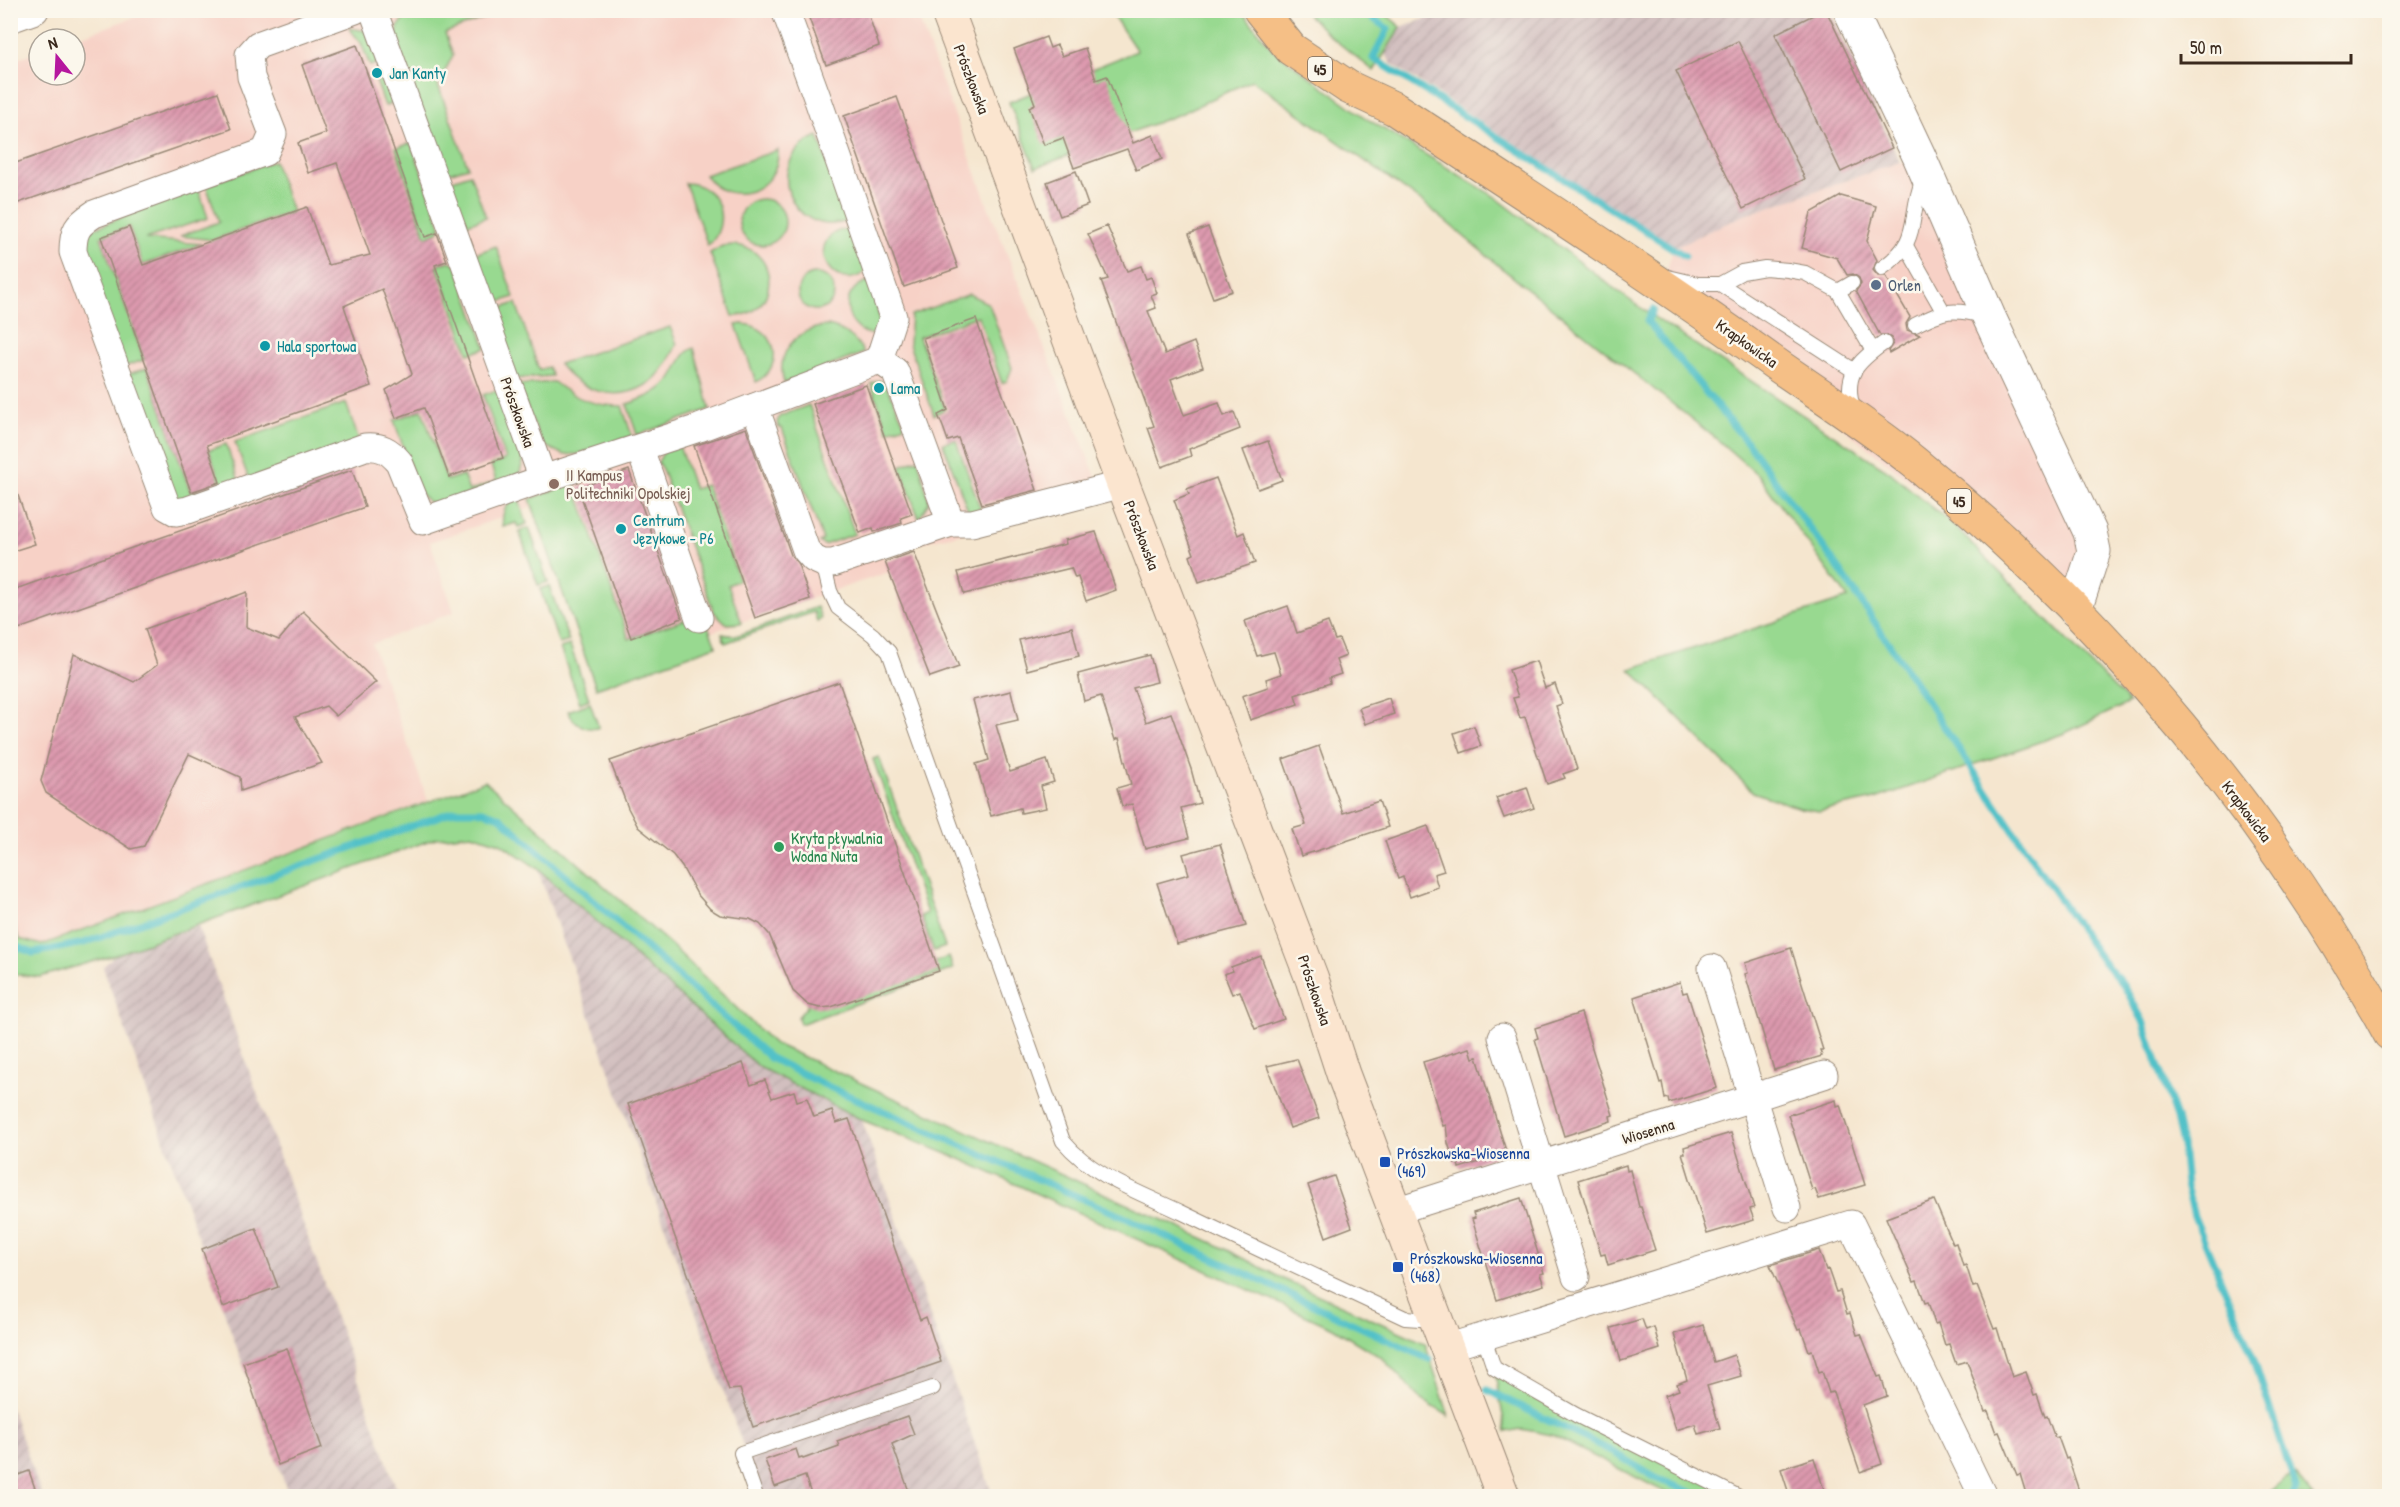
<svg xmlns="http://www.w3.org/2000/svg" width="2400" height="1507" viewBox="0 0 2400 1507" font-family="'Patrick Hand',sans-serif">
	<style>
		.built { fill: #f7d1c6 }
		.industrial { fill: url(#industrial-furrows) }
		.green { fill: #98d990; stroke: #6a8257; stroke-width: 1.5 }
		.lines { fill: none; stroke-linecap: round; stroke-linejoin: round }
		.stream { stroke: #53c1c8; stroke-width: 7 }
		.building { fill: url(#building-hatch) }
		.service-casing { stroke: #988876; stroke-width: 16 }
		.minor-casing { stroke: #988876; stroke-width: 29 }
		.tertiary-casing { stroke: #988876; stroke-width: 35 }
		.secondary-casing { stroke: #988876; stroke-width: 35 }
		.primary-casing { stroke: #988876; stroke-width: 35 }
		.service { stroke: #fff; stroke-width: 14 }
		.minor { stroke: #fff; stroke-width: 27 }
		.tertiary { stroke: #fff; stroke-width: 33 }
		.secondary { stroke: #fbe5cf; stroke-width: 33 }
		.primary { stroke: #f5bf86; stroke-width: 33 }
		.culture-dot { fill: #0f9aa8; stroke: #fbf7ec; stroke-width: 2 }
		.service-dot { fill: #5c6f8a; stroke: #fbf7ec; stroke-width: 2 }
		.education-dot { fill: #8d6e63; stroke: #fbf7ec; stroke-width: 2 }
		.leisure-dot { fill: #2e9e5b; stroke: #fbf7ec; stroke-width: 2 }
		.transit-dot { fill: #1a4fb4; stroke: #fbf7ec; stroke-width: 2 }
		.labels { text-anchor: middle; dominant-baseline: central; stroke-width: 5; stroke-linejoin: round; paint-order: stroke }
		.shield { fill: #fbf7ec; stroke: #75685c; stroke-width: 1.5 }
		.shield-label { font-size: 15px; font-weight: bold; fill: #3b2a1e }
		.culture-label { font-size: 16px; fill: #0d838f; stroke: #fbf7ec; text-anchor: start }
		.street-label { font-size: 16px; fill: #3b2a1e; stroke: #fbf7ec }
		.service-label { font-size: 16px; fill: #4e5e75; stroke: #fbf7ec; text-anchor: start }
		.education-label { font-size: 16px; fill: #785e54; stroke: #fbf7ec; text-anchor: start }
		.leisure-label { font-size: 16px; fill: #27864d; stroke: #fbf7ec; text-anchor: start }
		.transit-label { font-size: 16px; fill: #164399; stroke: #fbf7ec; text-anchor: start }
	</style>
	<defs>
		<pattern id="industrial-furrows" width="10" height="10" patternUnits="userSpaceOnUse" patternTransform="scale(1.5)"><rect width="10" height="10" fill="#d2bfbf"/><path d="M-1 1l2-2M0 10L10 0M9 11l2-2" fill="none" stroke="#b5a4a4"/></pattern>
		<pattern id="building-hatch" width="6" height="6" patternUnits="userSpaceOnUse" patternTransform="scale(1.5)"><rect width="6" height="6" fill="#dd9aaf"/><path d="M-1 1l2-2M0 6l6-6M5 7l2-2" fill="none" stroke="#b47e8e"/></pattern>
	</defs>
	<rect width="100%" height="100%" fill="#fbf7ec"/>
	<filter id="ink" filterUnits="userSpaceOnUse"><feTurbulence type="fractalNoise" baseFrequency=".0167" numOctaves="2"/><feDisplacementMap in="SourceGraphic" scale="12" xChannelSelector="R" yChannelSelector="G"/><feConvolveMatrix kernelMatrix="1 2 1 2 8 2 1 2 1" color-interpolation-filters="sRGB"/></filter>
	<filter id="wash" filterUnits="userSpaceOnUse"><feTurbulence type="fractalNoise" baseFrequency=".008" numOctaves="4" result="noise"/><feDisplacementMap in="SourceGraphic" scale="24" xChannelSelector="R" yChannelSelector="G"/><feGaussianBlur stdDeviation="1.35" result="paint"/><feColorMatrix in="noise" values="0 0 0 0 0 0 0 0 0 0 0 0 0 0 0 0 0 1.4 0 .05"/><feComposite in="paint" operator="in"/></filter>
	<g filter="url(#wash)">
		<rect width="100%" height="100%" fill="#f5e6cf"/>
		<!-- built -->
		<g class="built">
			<path d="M152 11H916L988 206 1105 500 911 545 883 556 889 572 597 671 538 505 430 542 454 612 372 644 428 801 42 945 19 939 11 917V61L39 51V75H75V39H73Z"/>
			<path d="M1900 162 1926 172 2090 532 2075 610 1662 286 1674 247 1742 216Z"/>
		</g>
		<!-- industrial -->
		<g class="industrial">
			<path d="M1449 11H1830L1900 162 1742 216 1674 247 1392 64 1384 52 1401 27Z"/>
			<path d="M537 868 759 1067 862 1120 993 1496H761Z"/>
			<path d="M198 926 399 1496H289L103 967 115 955Z"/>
			<path d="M11 1407 42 1496H11Z"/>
		</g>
		<!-- green -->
		<g class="green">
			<path d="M410 11H490V16L445 33 453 55 438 85 468 167 442 175 396 40 398 27Z"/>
			<path d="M1110 11H1242L1272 49 1367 119 1494 196 1624 296 1670 328 1890 472 1955 527 2129 703 2065 733 1875 799 1819 811 1800 808 1753 792 1630 669 1848 598 1759 476 1719 441 1504 270 1425 204 1252 80 1180 114 1035 168 1009 102 1137 51Z"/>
			<path d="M1304 11H1391L1388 16 1401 27 1374 71 1331 37Z"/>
			<path d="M349 28 367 31 397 101 385 106 376 81 386 78 380 62 370 66 361 43Z"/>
			<path d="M818 136 848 221C790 240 760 160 818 136Z"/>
			<path d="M411 143 441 225 438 232 426 237 396 148Z"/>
			<path d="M778 150C780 191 729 210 705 175Z"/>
			<path d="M274 161 292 212 213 240 180 236 219 222 206 185Z"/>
			<path d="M470 174 486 217 460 227 444 183Z"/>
			<path d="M685 183C720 184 732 223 708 246Z"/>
			<path d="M198 187 208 218 145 239 202 244 143 265 129 227 101 237 144 360 123 367 82 241 85 232Z"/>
			<circle cx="762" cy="222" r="23"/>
			<path d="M851 228 866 271C832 300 798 234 851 228Z"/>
			<path d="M734 245C782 249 779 317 733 316L710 253 722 246Z"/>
			<path d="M496 246 514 297 488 306 470 256Z"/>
			<path d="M449 261 456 264 486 348 469 354 437 266Z"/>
			<circle cx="816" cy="292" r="18"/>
			<path d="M869 281 881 323 874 335C843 331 837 289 869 281Z"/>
			<path d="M969 294 989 304 1012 368 1007 381 1002 383 978 316 919 337 945 409 934 415 909 344 911 315Z"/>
			<path d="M516 303 539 370 548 367 552 376 514 379 490 312Z"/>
			<path d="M742 324C776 326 787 366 756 382L736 325Z"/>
			<path d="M828 326C844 330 856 337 864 353L784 383C775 352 797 328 828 326Z"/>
			<path d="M670 327 677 344C670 359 661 376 646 385 616 403 579 391 559 364Z"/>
			<path d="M694 348 710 409 637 435 627 404C643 399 657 394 669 381 678 371 681 352 694 348Z"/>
			<path d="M147 368 191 493 220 483 209 450 226 444 240 484 177 502 126 375Z"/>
			<path d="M879 380 886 384 905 425 888 431 871 384Z"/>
			<path d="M554 382C575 399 595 406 622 406L632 436 578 454 564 455 543 445 517 385Z"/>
			<path d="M500 389 524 459 520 472 516 478 437 505 429 502 418 491 394 420 422 410 447 480 463 475 469 491 496 481 491 465 506 459 483 395Z"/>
			<path d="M346 403 360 443 250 482 235 442Z"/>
			<path d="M809 405 855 534 824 545 819 542 823 540 782 428H779L777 422 780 416Z"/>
			<path d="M956 440 982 513 970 516 943 443Z"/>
			<path d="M679 446 694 489 706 485 739 580 728 585 742 623 727 624 714 612 660 464H657L664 451Z"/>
			<path d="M918 459 929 502 919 519 900 466Z"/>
			<path d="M574 483 629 639 692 617 706 621 716 646 596 688 530 499Z"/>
			<path d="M518 497 527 524 518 527 516 523 503 527C501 512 505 505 518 497Z"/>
			<path d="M529 528 548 582 538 585 519 531Z"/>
			<path d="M549 586 569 641 559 644 540 589Z"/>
			<path d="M817 607 821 619 817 621 814 612 725 643 722 634 735 636 742 634Z"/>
			<path d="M570 645 589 699 580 703 560 648Z"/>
			<path d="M590 703 599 728C585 730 574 724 568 711Z"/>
			<path d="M879 757 945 947 934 951 921 916 927 913 873 759Z"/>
			<path d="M485 781 671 945 773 1043 1222 1247 1285 1280 1425 1343 1449 1416 1422 1400 1382 1358 1333 1328 960 1159 862 1120 759 1067 537 868 500 843 472 834 436 838 115 955 40 977 11 974V917L19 939 42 945Z"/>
			<path d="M949 957 953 969 800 1024 798 1017 808 1005Z"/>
			<path d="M1494 1368 1737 1496H1673L1552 1435 1521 1429 1506 1432Z"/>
			<path d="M2296 1475 2314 1496H2265L2285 1478Z"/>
		</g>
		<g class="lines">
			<!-- stream -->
			<g class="stream">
				<path d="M1361 10 1388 29 1373 58 1685 256"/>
				<path d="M1653 310 1647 321 1750 446 1840 570 2038 868 2101 959 2124 986 2143 1021 2176 1118 2182 1145 2186 1185 2194 1216 2253 1357 2296 1488 2293 1496"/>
				<path d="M10 944 33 953 84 943 454 811H483L500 817 770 1058 827 1086 1126 1218 1429 1359"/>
				<path d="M1487 1390 1609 1450 1656 1478 1700 1496"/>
			</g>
		</g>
		<g id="blocks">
			<!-- building -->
			<g class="building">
				<path d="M806 10H867L879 46 826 65Z"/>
				<path d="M1823 10H1826L1892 148 1841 172 1775 34Z"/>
				<path d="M1046 37 1050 48 1057 45 1062 56 1085 48 1096 80 1107 76 1133 143 1153 135 1162 159 1136 170 1127 149 1074 168 1063 138 1044 145 1029 107 1035 104 1014 49Z"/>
				<path d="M1738 41 1805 179 1743 209 1676 71Z"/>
				<path d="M357 45 425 237 437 233 447 261 435 265 503 458 449 477 424 408 396 418 386 390 412 374 382 289 344 306 371 386 207 445 220 482 191 492 101 237 129 227 143 265 307 207 328 265 370 255 337 163 308 173 298 143 326 133 302 65Z"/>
				<path d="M218 92 231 129 10 206V165Z"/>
				<path d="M897 97 958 268 904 287 844 116Z"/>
				<path d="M1076 171 1088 205 1060 216 1047 182Z"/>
				<path d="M1841 196 1876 206 1867 241 1877 260 1873 270 1878 276H1886L1910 317 1906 324 1907 330 1920 335 1889 353 1888 351 1893 343 1892 338 1887 335H1880L1856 291 1861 284 1859 278 1853 274 1847 275 1837 258 1802 248 1811 213Z"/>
				<path d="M1107 226 1127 271 1141 266 1146 279 1151 277 1157 293 1151 295 1156 308 1148 311 1165 354 1194 342 1203 367 1171 379 1184 415 1219 403 1224 416 1234 412 1240 429 1189 449 1191 456 1162 467 1148 428 1154 426 1101 281 1108 279 1088 234Z"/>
				<path d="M1208 227 1232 291 1213 298 1189 234Z"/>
				<path d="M976 319 1037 490 982 504 958 438 948 441 943 427 938 415 948 410 923 338Z"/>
				<path d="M866 385 912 514 901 518 902 523 874 532 873 528 860 533 813 404Z"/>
				<path d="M746 428 791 555 798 564 810 599 755 618 694 446Z"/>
				<path d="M1268 441 1282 480 1258 489 1243 450Z"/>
				<path d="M352 470 365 507 10 632V591Z"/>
				<path d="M629 470 682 618 631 638 578 488Z"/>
				<path d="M1216 478 1238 535 1244 532 1255 563 1199 582 1190 556 1194 554 1174 500 1189 494 1187 489Z"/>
				<path d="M13 481 35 544 10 552V482Z"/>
				<path d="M1096 532 1116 590 1086 601 1078 577 1075 578 1071 568 964 594 958 572 1066 544 1065 540Z"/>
				<path d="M914 552 959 667 930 677 885 562Z"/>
				<path d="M247 592 246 627 279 640 303 611 376 682 336 716 326 706 295 717 322 763 241 791 240 777 189 754 144 846 131 849 46 793 41 781 74 654 134 682 157 665 145 629Z"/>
				<path d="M1288 606 1297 633 1328 622 1335 640 1339 639 1346 656 1336 660 1341 674 1329 678 1330 683 1295 695 1298 704 1250 720 1242 696 1268 687 1266 679 1281 674 1274 652 1257 656 1245 621Z"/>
				<path d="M1072 627 1079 656 1027 670 1019 640Z"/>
				<path d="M1150 655 1157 682 1133 688 1146 722 1171 713 1191 769 1200 803 1181 808 1189 838 1145 849 1132 804 1122 806 1117 788 1131 784 1119 738 1115 740 1101 696 1084 701 1078 674Z"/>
				<path d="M1536 661 1545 688 1555 684 1562 704 1556 706 1577 769 1563 774 1565 778 1547 784 1525 717 1520 718 1513 698 1518 697 1509 670Z"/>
				<path d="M839 682 939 971 831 1007 820 1008 808 1005 793 991 769 934 760 924 750 919 720 915 710 909 697 894 682 867 673 855 638 827 628 808 610 761Z"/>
				<path d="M1011 691 1018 720 996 725 1010 772 1047 760 1054 782 1041 786 1046 808 1021 813 1020 808 991 816 976 764 989 760 973 700Z"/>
				<path d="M1389 698 1394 714 1365 724 1359 708Z"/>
				<path d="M1474 726 1481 746 1461 753 1454 733Z"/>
				<path d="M1319 746 1343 813 1379 801 1388 827 1301 856 1292 829 1306 825 1283 759Z"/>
				<path d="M1527 787 1534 808 1504 818 1496 798Z"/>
				<path d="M1428 826 1444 871 1434 874 1438 887 1410 897 1403 877 1398 879 1385 841Z"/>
				<path d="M1220 844 1246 926 1177 944 1157 883 1189 874 1183 854Z"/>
				<path d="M1791 948 1823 1050H1820L1822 1056 1774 1070 1745 974 1748 973 1745 963Z"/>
				<path d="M1261 956 1284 1019 1255 1029 1240 991 1232 994 1224 974 1233 971 1231 967Z"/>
				<path d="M1680 982 1683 993 1687 992 1717 1088 1669 1103 1668 1098 1665 1099 1662 1082 1660 1083 1634 997Z"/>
				<path d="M1581 1013 1613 1115 1610 1116 1611 1121 1564 1136 1535 1039 1538 1038 1535 1028Z"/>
				<path d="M1470 1048 1473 1058 1477 1057 1507 1154 1459 1168 1458 1163 1455 1164 1448 1143 1446 1125 1443 1126 1423 1062Z"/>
				<path d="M1297 1059 1319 1118 1290 1128 1267 1066Z"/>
				<path d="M743 1063 751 1085 765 1080 772 1098 794 1091 797 1101 807 1098 814 1117 832 1111 836 1123 849 1119 920 1320 926 1317 941 1362 753 1427 740 1389 729 1390 628 1104Z"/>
				<path d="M1836 1100 1837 1106 1840 1105 1865 1185 1819 1199 1815 1189 1812 1190 1788 1115Z"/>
				<path d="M1731 1133 1754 1208 1750 1209 1754 1220 1707 1234 1682 1153H1685L1684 1147Z"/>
				<path d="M1626 1165 1627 1171 1630 1170 1639 1207H1641L1655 1250 1608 1265 1605 1254 1601 1255 1578 1180Z"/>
				<path d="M1334 1176 1352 1227 1326 1237 1308 1185Z"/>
				<path d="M1521 1198 1544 1273 1540 1274 1544 1285 1497 1300 1472 1219 1475 1218 1473 1213Z"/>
				<path d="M1934 1200 1953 1244 1956 1243 1963 1266 1966 1265 1973 1287 1977 1286 1994 1329 1997 1328 2012 1377 2026 1372 2034 1395 2037 1394 2045 1417 2047 1416 2055 1438 2058 1437 2066 1459 2068 1458 2081 1497H2027L2020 1474 2017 1475 1999 1432 1996 1433 1988 1411 1985 1412 1967 1361 1956 1364 1949 1344 1945 1345 1938 1323 1935 1324 1928 1302 1925 1303 1917 1281 1914 1282 1886 1218Z"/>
				<path d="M256 1228 278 1287 223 1307 202 1249Z"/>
				<path d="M1819 1250 1826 1270 1828 1269 1836 1292 1840 1291 1847 1314 1850 1313 1857 1335 1861 1334 1878 1377 1881 1376 1887 1396 1863 1405 1882 1464 1860 1472 1833 1392 1829 1393 1822 1371 1819 1372 1812 1350 1809 1351 1801 1329 1798 1330 1770 1265Z"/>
				<path d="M1642 1319 1646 1330 1654 1327 1660 1349 1621 1361 1611 1328Z"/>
				<path d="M1703 1325 1714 1362 1734 1355 1741 1376 1707 1386 1720 1428 1698 1434 1695 1424 1676 1430 1665 1395 1679 1390 1677 1384 1687 1380 1674 1334Z"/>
				<path d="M287 1348 322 1448 278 1465 243 1363Z"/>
				<path d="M907 1416 914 1434 892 1444 911 1497H812L805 1476 775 1487 765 1460 796 1449 799 1458 802 1457 803 1459 839 1446 837 1441Z"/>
				<path d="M1814 1458 1825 1493 1815 1497H1790L1781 1469Z"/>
				<path d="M29 1471 38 1497H10V1478Z"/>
			</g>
		</g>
	</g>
	<g filter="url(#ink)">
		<use href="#blocks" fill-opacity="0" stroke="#988876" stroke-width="1.5"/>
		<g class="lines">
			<defs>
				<g id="service">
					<path d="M1906 246 1943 311"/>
					<path d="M1882 268C1923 240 1907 218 1923 179"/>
					<path d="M1668 277 1698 284H1720L1742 272 1765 268 1788 270 1805 273 1838 291 1852 283"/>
					<path d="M1720 284 1853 370"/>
					<path d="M1838 291 1873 351"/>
					<path d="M1915 325C1944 310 1952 308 1984 316"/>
					<path d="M1854 411C1842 376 1857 362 1884 343"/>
					<path d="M823 563 830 591 838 608 873 635 889 652 1063 1141C1093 1177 1141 1193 1183 1213 1257 1249 1331 1283 1405 1318L1435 1320"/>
					<path d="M1483 1335 1494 1368 1576 1415 1737 1496"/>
					<path d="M756 1496 741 1453 933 1388"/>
				</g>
				<g id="minor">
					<path d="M355 10 258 45 249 55 251 77 273 134 265 152 94 214C77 225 73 231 73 252L167 507 176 512 188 510 365 447C381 446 389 450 399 462L423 521 543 479 699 428 879 360"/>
					<path d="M373 10 543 479"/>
					<path d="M785 10 818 100 893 317 879 360"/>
					<path d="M10 19 35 10"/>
					<path d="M879 360 895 371 951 523"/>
					<path d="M755 407 806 550 814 559 823 563H833L951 523H972L1123 484"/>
					<path d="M640 449 699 618"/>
					<path d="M1712 968 1787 1208"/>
					<path d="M1502 1037 1576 1277"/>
					<path d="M1395 1211 1824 1075"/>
					<path d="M1446 1348 1851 1224 1983 1496"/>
				</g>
				<path id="tertiary" d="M1850 10 1919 156 1989 317 2090 532 2094 551 2075 610"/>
				<path id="secondary" d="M947 10 1123 484 1312 979 1343 1074 1503 1496"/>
				<path id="primary" d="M1260 10 1291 49 1348 87 1395 109C1524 193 1654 277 1780 367 1825 398 1872 428 1915 463 2108 621 2270 814 2390 1034"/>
			</defs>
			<!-- service casing -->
			<use href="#service" class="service-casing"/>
			<!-- minor casing -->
			<use href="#minor" class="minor-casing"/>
			<!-- tertiary casing -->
			<use href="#tertiary" class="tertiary-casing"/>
			<!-- secondary casing -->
			<use href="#secondary" class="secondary-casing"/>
			<!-- primary casing -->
			<use href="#primary" class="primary-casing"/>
			<!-- service -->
			<use href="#service" class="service"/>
			<!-- minor -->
			<use href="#minor" class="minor"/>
			<!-- tertiary -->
			<use href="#tertiary" class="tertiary"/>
			<!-- secondary -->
			<use href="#secondary" class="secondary"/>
			<!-- primary -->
			<use href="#primary" class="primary"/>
		</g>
	</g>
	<!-- markers -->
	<g class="culture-dot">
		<circle cx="377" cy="73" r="6"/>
		<circle cx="265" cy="346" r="6"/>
		<circle cx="879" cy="388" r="6"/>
		<circle cx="621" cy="529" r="6"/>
	</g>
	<circle class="service-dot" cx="1876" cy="285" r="6"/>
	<circle class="education-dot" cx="554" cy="484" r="6"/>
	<circle class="leisure-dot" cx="779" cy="847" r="6"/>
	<g class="transit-dot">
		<rect x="1379" y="1156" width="12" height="12" rx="3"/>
		<rect x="1392" y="1261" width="12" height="12" rx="3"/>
	</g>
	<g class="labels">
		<!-- shield labels -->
		<g class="shield">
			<rect x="1308" y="57" width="24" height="24" rx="4.5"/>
			<rect x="1947" y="489" width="24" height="24" rx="4.5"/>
		</g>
		<g class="shield-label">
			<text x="1320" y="69">45</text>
			<text x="1959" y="501">45</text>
		</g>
		<!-- culture labels -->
		<g class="culture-label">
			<text x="389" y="73">Jan Kanty</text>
			<text x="277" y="346">Hala sportowa</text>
			<text x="891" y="388">Lama</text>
			<text x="633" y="520">Centrum<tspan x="633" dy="18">Językowe - P6</tspan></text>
		</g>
		<!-- street labels -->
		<g class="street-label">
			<text transform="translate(972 79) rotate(69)">Prószkowska</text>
			<text transform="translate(1747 343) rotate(35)">Krapkowicka</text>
			<text transform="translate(518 412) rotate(70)">Prószkowska</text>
			<text transform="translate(1142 535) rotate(69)">Prószkowska</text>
			<text transform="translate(2247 811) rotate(53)">Krapkowicka</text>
			<text transform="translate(1315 990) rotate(71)">Prószkowska</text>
			<text transform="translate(1648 1131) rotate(-17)">Wiosenna</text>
		</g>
		<!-- service labels -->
		<g class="service-label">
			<text x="1888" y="285">Orlen</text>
		</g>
		<!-- education labels -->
		<g class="education-label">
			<text x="566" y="475">II Kampus<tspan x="566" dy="18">Politechniki Opolskiej</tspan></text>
		</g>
		<!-- leisure labels -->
		<g class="leisure-label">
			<text x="791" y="838">Kryta pływalnia<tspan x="791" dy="18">Wodna Nuta</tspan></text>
		</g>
		<!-- transit labels -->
		<g class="transit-label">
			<text x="1397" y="1153">Prószkowska-Wiosenna<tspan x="1397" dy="18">(469)</tspan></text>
			<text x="1410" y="1258">Prószkowska-Wiosenna<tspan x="1410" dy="18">(468)</tspan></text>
		</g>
	</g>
	<!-- margin -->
	<rect width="2400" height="1507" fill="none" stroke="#fbf7ec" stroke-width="36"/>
	<!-- north arrow -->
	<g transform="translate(57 57) rotate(342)"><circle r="28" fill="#fbf7ec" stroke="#aea59a" stroke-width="1.5"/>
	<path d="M0-4.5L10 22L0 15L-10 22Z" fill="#b5179e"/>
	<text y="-9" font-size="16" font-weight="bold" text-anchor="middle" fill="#3b2a1e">N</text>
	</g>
	<!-- scale -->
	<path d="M2181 54v9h170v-9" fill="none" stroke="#3b2a1e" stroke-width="3"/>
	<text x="2190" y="54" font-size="18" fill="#3b2a1e" stroke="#fbf7ec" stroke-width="4.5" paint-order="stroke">50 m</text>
</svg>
